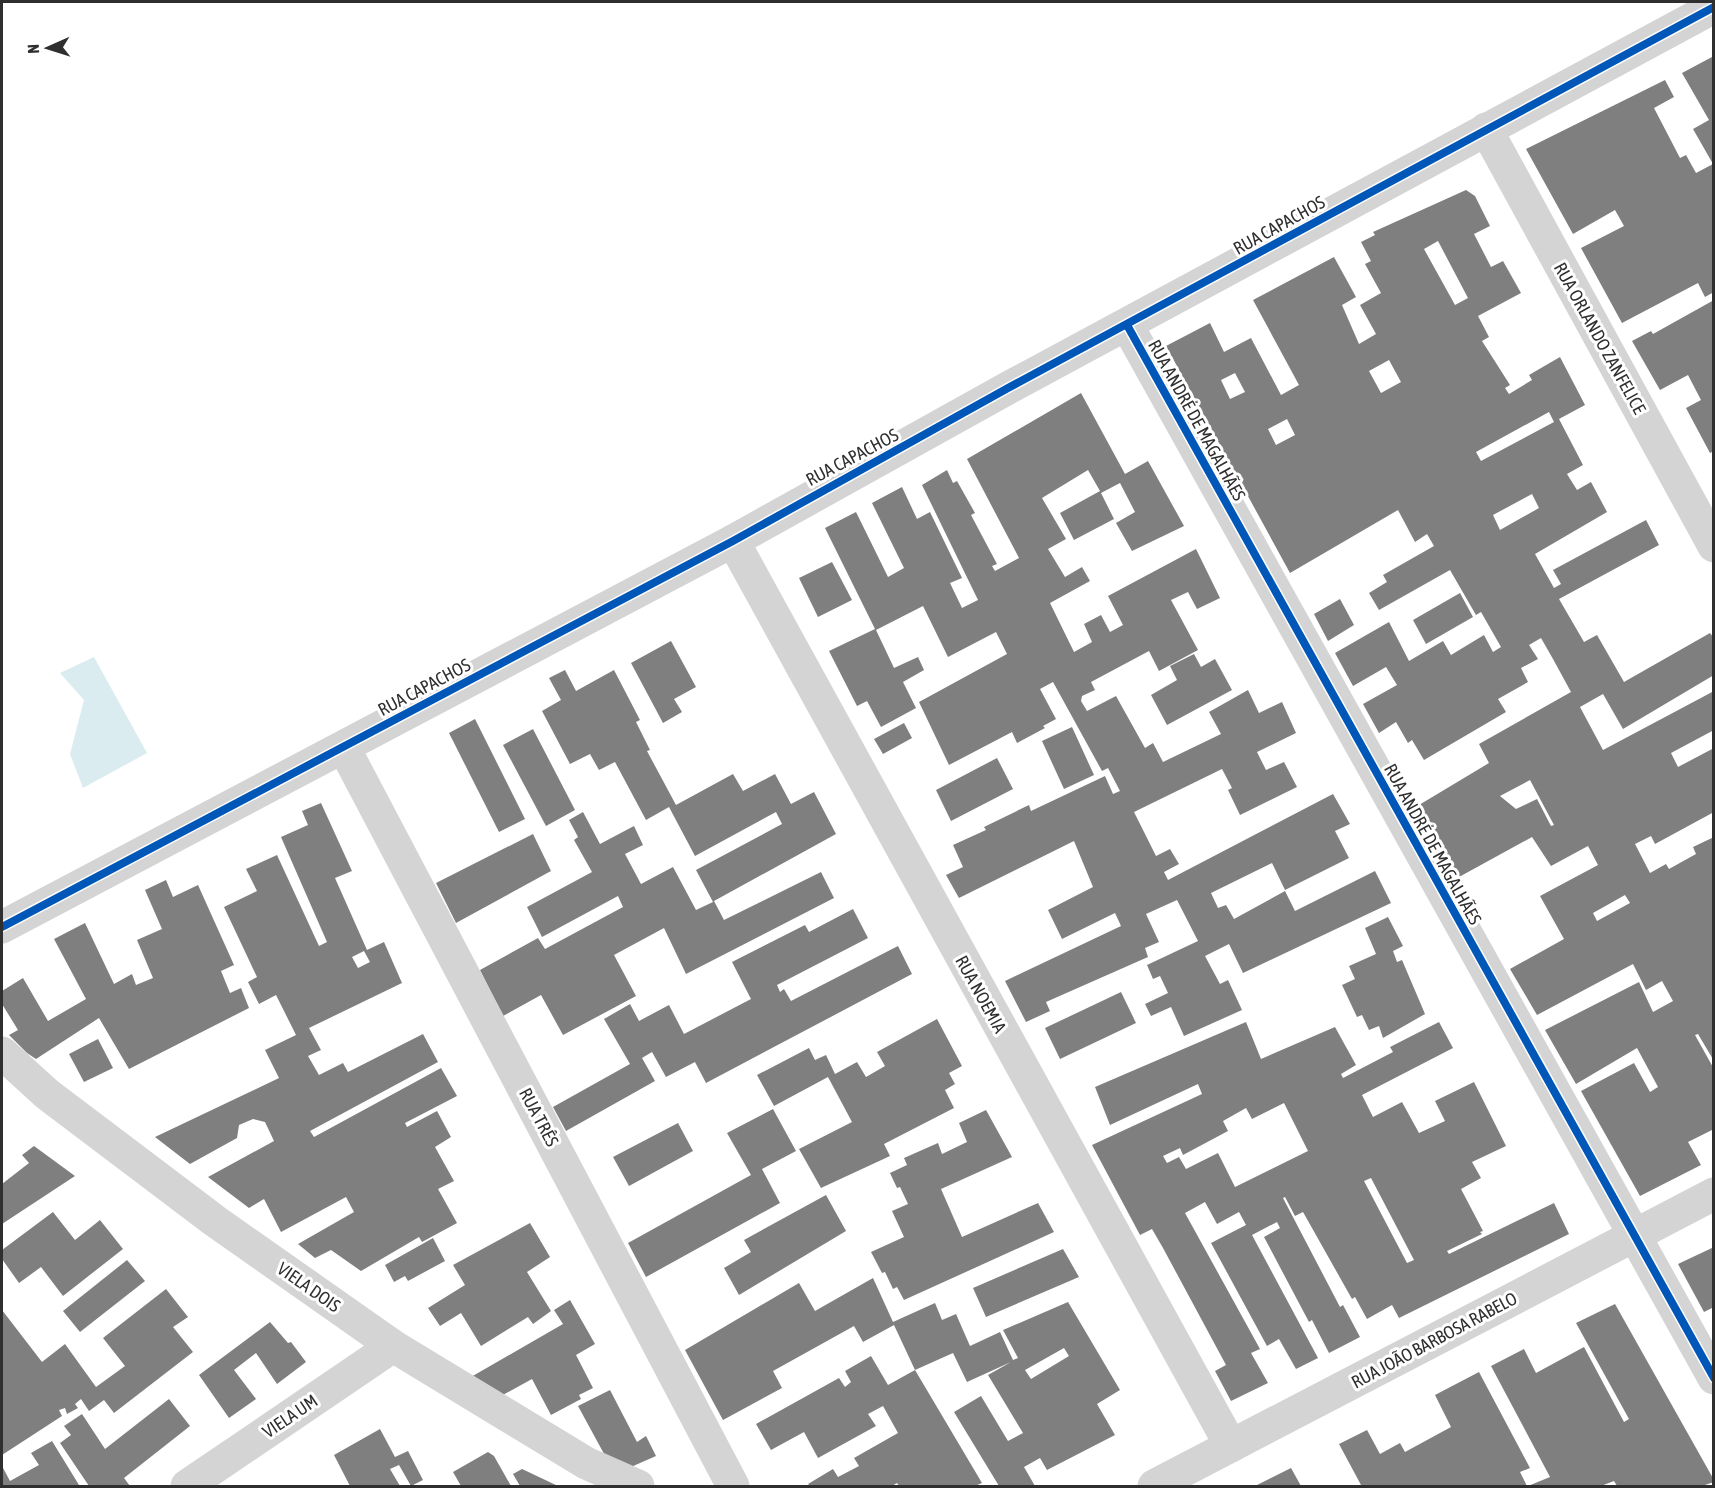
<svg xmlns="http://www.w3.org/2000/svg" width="1715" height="1488" viewBox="0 0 1715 1488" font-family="'Asap Condensed',sans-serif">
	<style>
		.water { fill: #daecf0 }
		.building { fill: #7f7f7f; fill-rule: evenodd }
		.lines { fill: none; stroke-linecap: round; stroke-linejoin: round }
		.street { stroke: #d4d4d4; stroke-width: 33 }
		.cycleway-casing { stroke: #fff; stroke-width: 11 }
		.cycleway { stroke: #0057b8; stroke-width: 8 }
		.labels { text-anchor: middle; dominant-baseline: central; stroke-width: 6; stroke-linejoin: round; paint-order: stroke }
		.street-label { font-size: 18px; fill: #2f2f2f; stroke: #fff }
	</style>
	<rect width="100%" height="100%" fill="#fff"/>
	<!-- water -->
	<path class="water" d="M94 657 147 753 83 788 70 754 84 700 60 673Z"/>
	<!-- building -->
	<g class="building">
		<path d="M1712 57 1714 59V292L1705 297 1698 283 1622 323 1581 248 1624 226 1615 210 1573 234 1526 149 1665 80 1674 97 1654 108 1680 158 1686 155 1696 173 1713 164 1693 129 1709 120 1682 73Z"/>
		<path d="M1466 190 1475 196 1490 226 1474 234 1491 267 1503 261 1521 293 1478 316 1489 337 1482 341 1510 385 1505 388 1509 394 1532 380 1529 375 1560 357 1585 405 1559 419 1583 465 1567 474 1577 490 1591 482 1607 512 1535 554 1554 588 1561 584 1553 570 1646 520 1659 545 1559 599 1584 642 1597 635 1624 682 1710 633 1714 638V675L1623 729 1603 694 1580 707 1603 750 1714 691V730L1671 753 1678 767 1714 748V812L1655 844 1651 836 1635 844 1650 873 1666 864 1669 869 1696 854 1693 847 1714 837V1061L1698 1034 1695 1035 1714 1069V1129L1688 1142 1701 1165 1640 1196 1581 1091 1634 1063 1650 1092 1658 1087 1637 1048 1576 1084 1545 1030 1639 982 1653 1012 1673 1001 1662 981 1646 990 1633 964 1537 1015 1510 969 1564 939 1540 896 1598 865 1588 846 1551 866 1532 837 1459 877 1419 805 1489 763 1479 744 1571 692 1553 659 1541 638 1529 645 1538 659 1521 668 1528 682 1498 699 1506 712 1424 760 1412 740 1408 743 1396 722 1379 733 1363 704 1397 685 1386 667 1353 686 1335 653 1389 622 1409 661 1443 641 1451 655 1484 635 1493 652 1501 647 1481 612 1476 615 1450 570 1379 610 1369 593 1387 582 1383 575 1434 546 1427 534 1415 542 1398 510 1290 573 1166 346 1210 323 1224 352 1251 338 1281 395 1299 385 1253 300 1334 257 1356 297 1342 305 1359 344 1376 334 1360 305 1381 293 1365 264 1371 261 1361 242 1375 235 1373 232ZM1438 241 1468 298 1455 305 1424 249ZM1389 360 1401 382 1381 393 1369 371ZM1235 373 1245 392 1230 399 1221 380ZM1549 412 1554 422 1481 461 1476 452ZM1287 419 1295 435 1276 445 1268 429ZM1532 494 1539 508 1500 530 1493 515ZM1530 780 1554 825 1551 826 1537 799 1516 809 1500 796ZM1625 895 1630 903 1597 921 1593 913Z"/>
		<path d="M1714 300V451L1710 453 1686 408 1701 400 1688 375 1660 390 1632 341 1651 331 1653 334Z"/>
		<path d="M1081 393 1125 474 1148 461 1184 526 1132 551 1116 523 1135 512 1120 483 1101 493 1114 519 1074 540 1060 513 1100 491 1088 470 1042 498 1066 539 1048 549 1065 577 1082 567 1090 581 1050 603 1074 652 1092 642 1084 624 1101 615 1110 632 1123 625 1108 596 1196 549 1220 598 1197 609 1188 592 1171 600 1198 650 1159 671 1149 651 1091 682 1095 690 1082 696 1081 701 1087 711 1116 696 1145 748 1153 743 1163 762 1221 734 1209 712 1248 690 1259 713 1282 702 1296 733 1257 752 1266 770 1284 762 1297 787 1240 815 1228 790 1232 788 1222 769 1134 812 1156 856 1170 849 1179 864 1164 872 1168 880 1333 794 1350 824 1335 831 1349 858 1285 890 1272 863 1211 893 1218 908 1226 905 1234 919 1285 891 1295 911 1375 871 1391 903 1243 973 1229 944 1205 956 1220 984 1228 980 1242 1010 1184 1036 1171 1007 1151 1016 1145 1004 1168 993 1160 976 1153 979 1147 965 1198 941 1177 900 1146 914 1159 942 1145 948 1148 957 1046 1002 1050 1011 1026 1022 1005 981 1121 926 1115 913 1062 939 1048 910 1093 887 1074 841 959 898 946 875 963 867 953 845 986 830 984 827 1029 805 1031 811 1105 776 1113 794 1120 791 1108 768 1102 771 1053 682 1040 689 1056 719 1043 726 1045 728 1017 743 1012 732 949 765 919 702 1007 654 996 632 948 657 923 606 876 630 894 668 918 657 924 670 903 682 916 708 881 727 867 701 857 706 829 651 875 629 825 528 856 512 888 577 904 568 872 503 902 487 917 519 930 512 962 578 950 583 962 608 978 600 922 485 947 470 953 483 957 481 975 513 971 515 997 564 992 566 995 571 1019 558 967 459Z"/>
		<path d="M832 562 852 600 818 617 799 578Z"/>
		<path d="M1460 593 1473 617 1426 644 1413 620Z"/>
		<path d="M1340 599 1354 625 1328 641 1314 614Z"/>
		<path d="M671 641 696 687 674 699 682 712 663 723 631 663Z"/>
		<path d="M1194 654 1201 667 1215 659 1232 690 1167 725 1151 695 1177 680 1170 666Z"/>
		<path d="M565 670 576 691 614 670 640 720 636 722 650 750 647 751 676 805 733 774 743 791 775 774 791 804 814 792 836 834 714 901 724 920 821 872 834 898 686 974 664 928 614 955 636 996 563 1035 541 995 503 1016 480 970 538 938 545 949 623 907 618 896 542 937 527 907 592 872 574 840 578 837 569 820 583 812 600 844 634 826 643 845 625 854 641 884 673 867 696 910 713 902 696 870 782 824 776 812 695 856 669 807 646 820 615 762 599 770 590 754 570 764 542 711 561 700 549 678Z"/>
		<path d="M475 719 525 819 499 832 449 733Z"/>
		<path d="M904 723 912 738 883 754 874 739Z"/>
		<path d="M1072 727 1094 775 1064 789 1042 741Z"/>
		<path d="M533 729 575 810 546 826 503 745Z"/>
		<path d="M997 758 1013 789 951 821 936 790Z"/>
		<path d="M321 803 352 871 335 878 367 950 384 942 402 983 309 1028 321 1050 308 1056 319 1075 343 1063 348 1072 423 1034 438 1062 310 1131 314 1137 441 1068 457 1096 405 1123 407 1127 437 1111 451 1137 435 1147 454 1181 438 1189 457 1223 422 1242 419 1237 361 1271 331 1250 315 1258 298 1244 354 1212 346 1197 281 1232 264 1199 249 1208 208 1177 274 1141 265 1122 253 1119 239 1125 237 1138 190 1164 155 1137 279 1078 265 1050 296 1035 276 995 259 1004 248 982 257 977 224 907 257 891 246 869 277 855 319 946 327 942 281 837 308 825 302 811ZM364 951 370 962 358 968 352 957Z"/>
		<path d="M533 834 551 871 456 923 436 883Z"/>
		<path d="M166 880 173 897 198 885 234 965 221 971 230 993 241 988 249 1008 129 1069 99 1018 36 1059 27 1053 9 1035 18 1030 2 1004V991L23 978 48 1021 86 999 54 939 85 923 114 984 132 974 136 985 153 978 137 940 162 929 145 890Z"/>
		<path d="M853 909 868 938 777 985 780 992 784 989 791 1001 898 946 912 974 706 1083 695 1062 666 1077 652 1052 642 1058 655 1081 566 1131 553 1107 630 1064 604 1019 630 1004 639 1021 669 1005 684 1034 751 999 732 962 805 925 809 932Z"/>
		<path d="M1388 917 1403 946 1393 951 1397 962 1402 960 1425 1014 1383 1038 1379 1026 1369 1030 1362 1015 1357 1017 1342 985 1355 979 1349 966 1376 954 1365 928Z"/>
		<path d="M1121 992 1136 1023 1060 1059 1045 1028Z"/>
		<path d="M937 1019 962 1066 949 1073 955 1084 945 1090 954 1108 884 1144 890 1156 821 1188 799 1149 852 1122 828 1077 774 1106 757 1075 809 1048 815 1060 826 1055 835 1074 857 1062 866 1077 885 1066 877 1052Z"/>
		<path d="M1246 1022 1261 1059 1335 1027 1356 1065 1341 1074 1343 1078 1393 1052 1390 1047 1439 1022 1453 1048 1362 1095 1373 1117 1402 1102 1419 1133 1445 1121 1435 1101 1474 1082 1506 1146 1472 1162 1481 1178 1461 1189 1483 1231 1480 1232 1482 1234 1447 1251 1449 1254 1554 1203 1569 1234 1399 1318 1392 1305 1367 1319 1355 1297 1352 1299 1303 1212 1295 1216 1285 1197 1283 1198 1340 1307 1343 1305 1360 1337 1329 1353 1312 1320 1309 1322 1264 1237 1280 1228 1277 1222 1252 1235 1318 1358 1296 1369 1279 1339 1267 1346 1211 1243 1246 1225 1239 1212 1217 1224 1205 1202 1185 1213 1260 1349 1251 1353 1268 1383 1231 1401 1215 1371 1226 1365 1163 1248 1152 1229 1140 1235 1092 1145 1202 1094 1198 1084 1110 1125 1095 1087ZM1284 1103 1308 1151 1235 1187 1218 1153 1186 1169 1179 1157 1167 1163 1163 1156 1180 1148 1183 1155 1228 1131 1223 1121 1246 1108 1252 1119ZM1371 1178 1414 1260 1407 1263 1364 1181Z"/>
		<path d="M98 1039 113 1068 84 1082 69 1054Z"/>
		<path d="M773 1109 796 1151 762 1169 780 1203 646 1277 628 1243 751 1175 727 1133Z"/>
		<path d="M986 1110 1012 1157 941 1189 962 1237 1038 1203 1054 1232 904 1300 897 1287 893 1289 885 1272 882 1273 871 1252 904 1237 892 1211 908 1204 900 1187 897 1188 890 1173 907 1165 904 1158 938 1143 942 1154 967 1142 959 1123Z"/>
		<path d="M678 1123 693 1151 629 1186 613 1157Z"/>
		<path d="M34 1146 75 1176 2 1224V1184L29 1163 22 1155Z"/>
		<path d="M826 1195 846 1231 739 1295 724 1268 751 1252 744 1240Z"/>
		<path d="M53 1212 75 1240 100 1220 123 1249 63 1296 41 1267 19 1283 2 1259V1250Z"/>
		<path d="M530 1223 550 1257 527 1272 551 1311 533 1324 528 1317 481 1346 461 1313 440 1326 428 1308 465 1285 453 1265Z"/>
		<path d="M433 1238 445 1261 408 1281 405 1276 394 1282 385 1265Z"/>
		<path d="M1714 1247V1307L1704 1312 1678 1264Z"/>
		<path d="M1063 1249 1079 1277 986 1317 973 1288Z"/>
		<path d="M127 1260 145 1281 80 1332 63 1311Z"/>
		<path d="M873 1278 893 1322 935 1303 942 1320 956 1314 970 1346 1000 1332 1013 1360 1018 1358 1003 1330 1068 1302 1120 1390 1097 1404 1115 1435 1047 1470 1040 1458 1024 1467 1035 1486H999L954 1412 981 1396 1008 1441 1023 1433 988 1375 1011 1362 967 1382 953 1353 915 1370 982 1483 975 1486H899L897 1483 892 1486H810L808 1484 833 1469 838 1477 859 1466 854 1458 898 1433 883 1406 868 1414 876 1426 818 1458 804 1432 771 1450 756 1424 839 1378 845 1387 851 1382 845 1371 871 1356 888 1385 915 1370 894 1325 863 1342 854 1326 773 1371 782 1388 723 1420 685 1350 799 1283 815 1311ZM1064 1348 1069 1356 1031 1379 1025 1370Z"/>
		<path d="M166 1289 188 1317 173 1327 193 1352 114 1413 104 1400 89 1411 81 1399 75 1404 78 1408 67 1414 65 1408 59 1410 62 1416 2 1455V1310L42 1362 65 1344 96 1387 125 1366 103 1338Z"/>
		<path d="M570 1300 595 1344 576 1355 593 1388 579 1395 581 1399 551 1415 532 1379 501 1396 471 1377 563 1324 554 1310Z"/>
		<path d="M1615 1304 1714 1480V1482L1702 1486H1617L1614 1481 1601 1486H1528L1550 1477 1491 1366 1524 1349 1536 1373 1584 1347 1624 1422 1629 1419 1576 1323Z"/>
		<path d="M270 1322 288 1343 291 1342 306 1362 277 1384 256 1353 234 1370 256 1399 229 1418 199 1375Z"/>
		<path d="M1479 1372 1530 1468 1520 1472 1527 1486H1359L1361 1485 1339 1444 1367 1430 1380 1454 1400 1443 1405 1452 1451 1427 1435 1395Z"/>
		<path d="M610 1390 637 1442 646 1436 656 1456 615 1474 578 1406Z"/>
		<path d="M169 1399 190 1426 124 1478 130 1486H89L60 1443 71 1435 64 1426 82 1414 105 1449Z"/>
		<path d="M380 1429 395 1457 408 1451 423 1480 411 1486 399 1465 390 1469 400 1486H350L334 1455Z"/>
		<path d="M52 1441 79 1485 2 1486V1466L10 1481 39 1465 31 1453Z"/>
		<path d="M488 1452 494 1456 511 1486H461L453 1472Z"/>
		<path d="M1291 1468 1301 1486H1255Z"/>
		<path d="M522 1469 558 1486H520L513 1474Z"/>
	</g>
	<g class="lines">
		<!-- street -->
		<g class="street">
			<path d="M1486 129 1714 546"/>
			<path d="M1127 325 1714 1378"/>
			<path d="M733 541 1231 1446"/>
			<path d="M344 748 733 1486"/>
			<path d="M2 927 733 541 1008 388 1714 7"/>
			<path d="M2 1053 47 1094 215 1221 393 1346 586 1463 638 1486"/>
			<path d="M187 1486 393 1346"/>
			<path d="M1154 1486 1714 1194"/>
		</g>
		<defs>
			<g id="cycleway">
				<path d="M1127 325 1714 1378"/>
				<path d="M2 927 733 541 1008 388 1714 7"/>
			</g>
		</defs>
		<!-- cycleway casing -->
		<use href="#cycleway" class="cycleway-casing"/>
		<!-- cycleway -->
		<use href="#cycleway" class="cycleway"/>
	</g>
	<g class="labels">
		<!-- street labels -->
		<g class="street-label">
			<text transform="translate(1279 225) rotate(-29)">RUA CAPACHOS</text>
			<text transform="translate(1600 338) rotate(61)">RUA ORLANDO ZANFELICE</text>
			<text transform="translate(1197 420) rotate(61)">RUA ANDRÉ DE MAGALHÃES</text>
			<text transform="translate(852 457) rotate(-28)">RUA CAPACHOS</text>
			<text transform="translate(424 687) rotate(-28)">RUA CAPACHOS</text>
			<text transform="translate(1433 844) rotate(61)">RUA ANDRÉ DE MAGALHÃES</text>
			<text transform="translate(981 994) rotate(61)">RUA NOEMIA</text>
			<text transform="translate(539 1117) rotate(62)">RUA TRÊS</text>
			<text transform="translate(309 1287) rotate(35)">VIELA DOIS</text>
			<text transform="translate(1434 1340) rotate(-28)">RUA JOÃO BARBOSA RABELO</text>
			<text transform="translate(290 1416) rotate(-34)">VIELA UM</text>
		</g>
	</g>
	<!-- border -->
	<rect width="1715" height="1488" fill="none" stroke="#2f2f2f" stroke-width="6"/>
	<!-- north arrow -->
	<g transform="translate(48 48) rotate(267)" stroke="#ffffff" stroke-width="4.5" paint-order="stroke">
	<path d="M0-4.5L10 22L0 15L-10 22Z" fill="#2f2f2f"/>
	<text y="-9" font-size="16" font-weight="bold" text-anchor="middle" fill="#2f2f2f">N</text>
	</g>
</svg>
